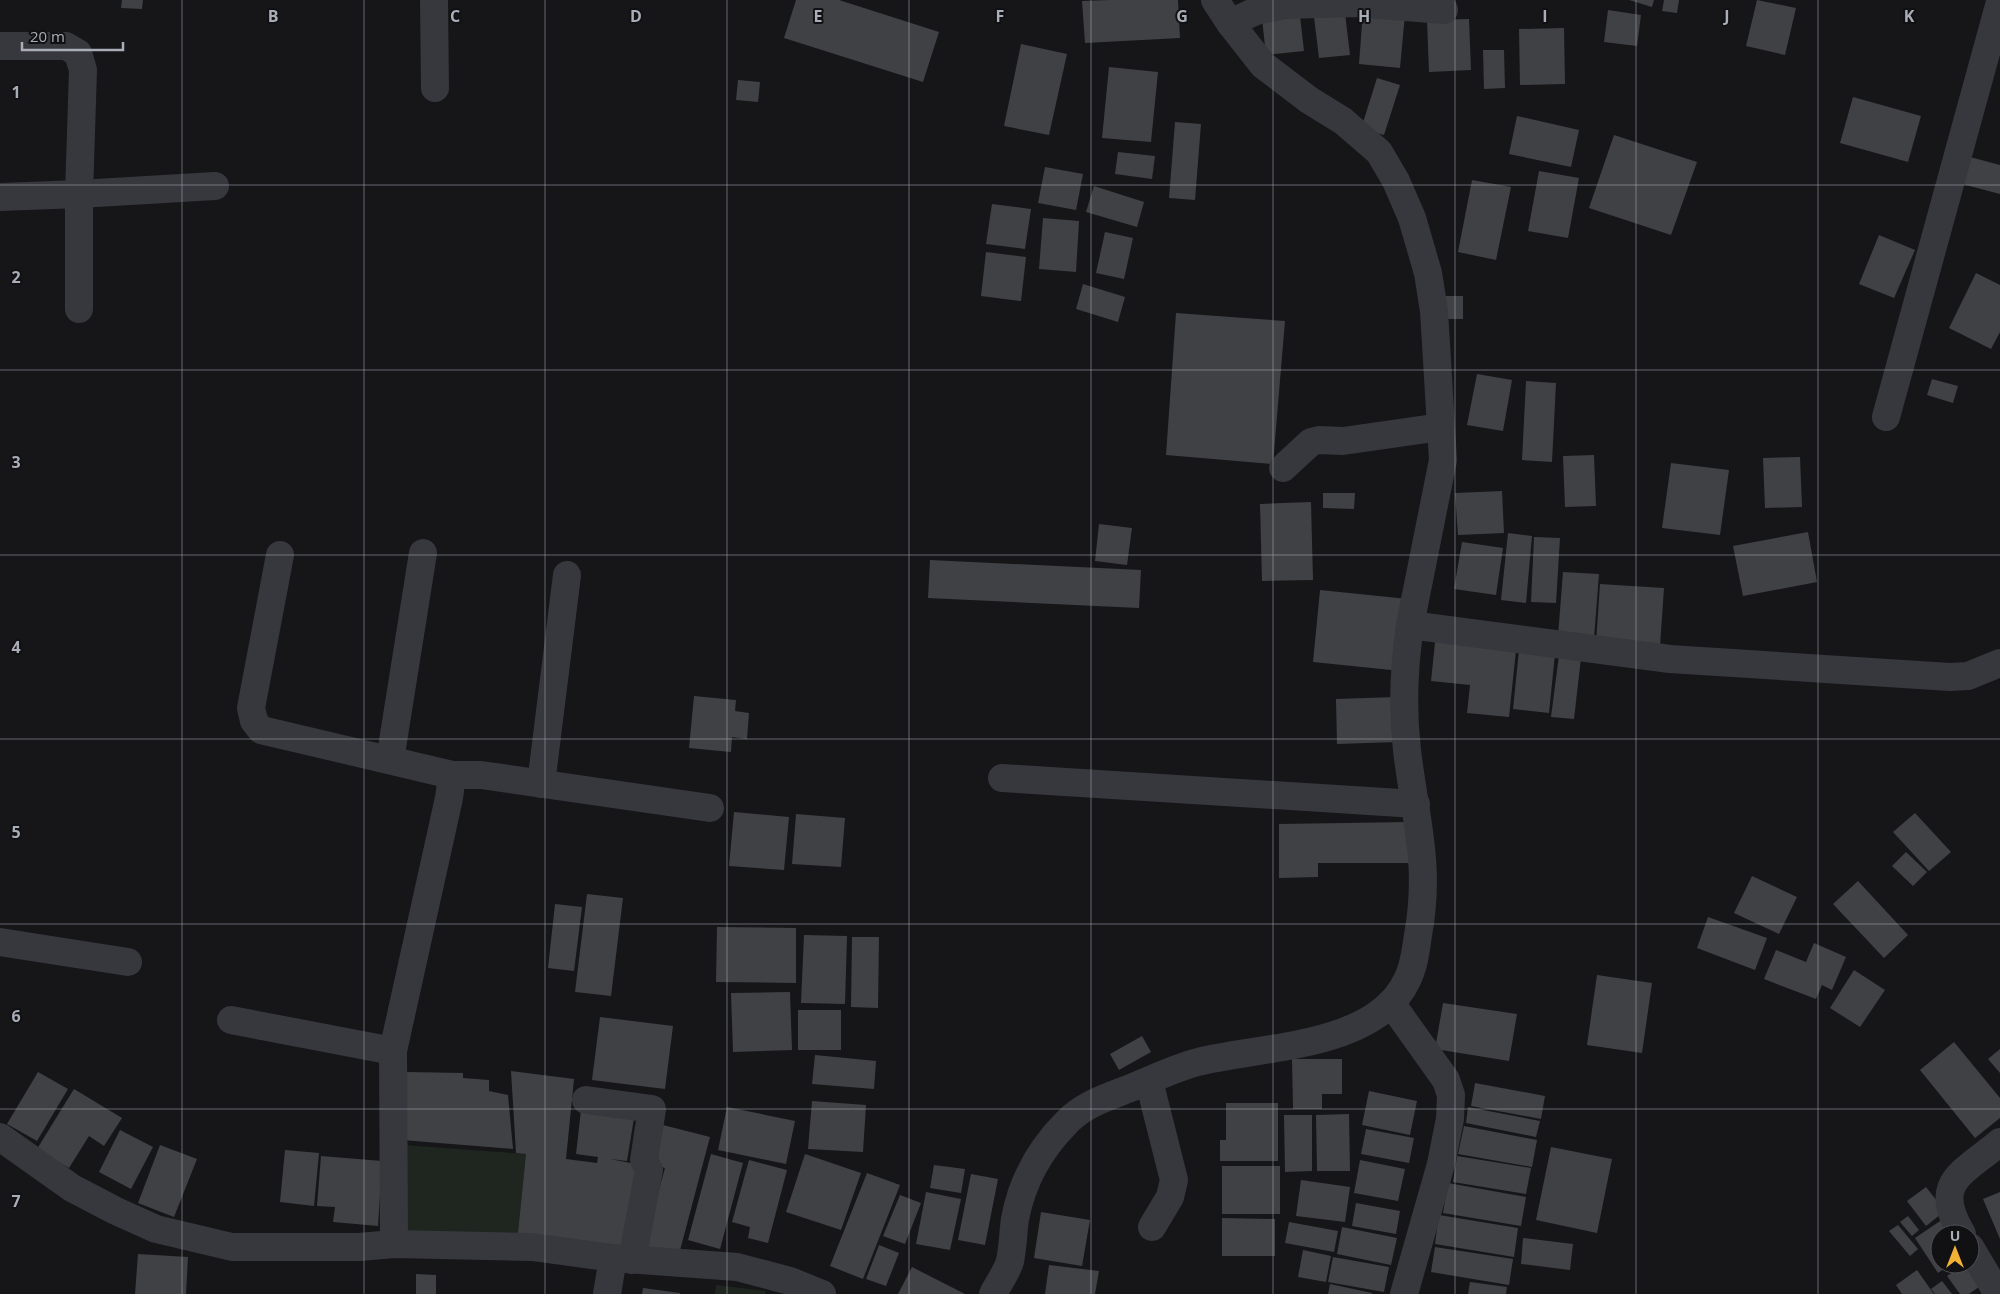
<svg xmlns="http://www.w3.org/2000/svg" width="2000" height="1294" viewBox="0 0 2000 1294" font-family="'Open Sans',sans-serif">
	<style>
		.green { fill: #1e261f }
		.building { fill: #404145 }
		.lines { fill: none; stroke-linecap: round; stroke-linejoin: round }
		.minor { stroke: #37383d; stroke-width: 28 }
		.grid { fill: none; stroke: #a8adb8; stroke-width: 1; stroke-opacity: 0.55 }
		.grid-label { font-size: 16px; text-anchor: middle; font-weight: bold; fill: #a8adb8; stroke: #111113; stroke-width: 4; stroke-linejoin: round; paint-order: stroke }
	</style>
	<rect width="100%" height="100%" fill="#161618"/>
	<!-- green -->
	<g class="green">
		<path d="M403 1145 526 1154 517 1242 405 1239Z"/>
		<path d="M716 1285 766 1291 765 1294H715Z"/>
	</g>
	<!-- building -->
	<g class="building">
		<path d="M122 0H143L142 9 121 8Z"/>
		<path d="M796 0H839L939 32 923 82 784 38Z"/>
		<path d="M1110 0H1178L1180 38 1085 43 1082 1Z"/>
		<path d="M1629 0H1654L1652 7Z"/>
		<path d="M1664 0H1679L1677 13 1662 11Z"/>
		<path d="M1757 0 1796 8 1785 55 1746 46Z"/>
		<path d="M1608 10 1641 15 1637 46 1604 42Z"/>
		<path d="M1363 11 1405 14 1400 68 1359 64Z"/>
		<path d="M1345 13 1350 55 1319 58 1314 17Z"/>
		<path d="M1300 16 1304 51 1266 55 1262 19Z"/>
		<path d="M1469 19 1471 70 1429 72 1427 20Z"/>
		<path d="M1564 28 1565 84 1520 85 1519 29Z"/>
		<path d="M1021 44 1067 54 1049 135 1004 126Z"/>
		<path d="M1483 50H1504L1505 88 1484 89Z"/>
		<path d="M1109 67 1158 72 1151 142 1102 138Z"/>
		<path d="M1377 78 1400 85 1384 135 1361 129Z"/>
		<path d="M738 80 760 82 758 102 736 100Z"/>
		<path d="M1853 97 1921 116 1908 162 1840 143Z"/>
		<path d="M1517 116 1579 130 1571 167 1509 154Z"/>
		<path d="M1175 122 1201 124 1195 200 1169 198Z"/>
		<path d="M1614 135 1697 162 1671 235 1589 208Z"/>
		<path d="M1118 152 1155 156 1152 179 1115 174Z"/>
		<path d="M1970 157 2000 165V194L1962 184Z"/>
		<path d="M1045 167 1083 174 1076 210 1038 203Z"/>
		<path d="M1539 171 1579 178 1568 238 1528 231Z"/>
		<path d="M1472 180 1511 187 1496 260 1458 252Z"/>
		<path d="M1094 186 1144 202 1137 227 1086 212Z"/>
		<path d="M992 204 1031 209 1025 249 986 244Z"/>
		<path d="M1043 218 1079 221 1076 272 1039 269Z"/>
		<path d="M1105 232 1133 238 1124 279 1096 273Z"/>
		<path d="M1879 235 1915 250 1894 298 1859 284Z"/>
		<path d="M986 252 1026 257 1021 301 981 296Z"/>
		<path d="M1976 273 2000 285V332L1991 349 1949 328Z"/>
		<path d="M1083 284 1125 297 1118 322 1076 309Z"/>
		<rect x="1440" y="296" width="23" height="23"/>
		<path d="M1176 313 1285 321 1273 464 1166 455Z"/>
		<path d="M1477 374 1512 380 1503 431 1467 425Z"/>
		<path d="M1932 379 1958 386 1953 403 1927 395Z"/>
		<path d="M1526 381 1556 383 1552 462 1522 460Z"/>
		<path d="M1594 455 1596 506 1565 507 1563 456Z"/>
		<path d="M1800 457 1802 507 1765 508 1763 458Z"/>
		<path d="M1671 463 1729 470 1720 535 1662 528Z"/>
		<path d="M1502 491 1504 533 1458 535 1455 493Z"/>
		<path d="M1323 493H1355L1354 509 1323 508Z"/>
		<path d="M1311 502 1313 580 1262 581 1260 504Z"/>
		<path d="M1099 524 1132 528 1127 565 1095 561Z"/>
		<path d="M1808 532 1817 582 1743 596 1733 546Z"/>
		<path d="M1508 533 1532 536 1526 603 1501 600Z"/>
		<path d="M1534 537 1560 538 1556 603 1531 602Z"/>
		<path d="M1462 542 1503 548 1496 595 1454 589Z"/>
		<path d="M930 560 1141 570 1139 608 928 598Z"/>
		<path d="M1563 572 1599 574 1594 638 1558 636Z"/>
		<path d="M1600 584 1664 588 1660 646 1596 643Z"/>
		<path d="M1320 590 1408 599 1401 671 1313 662Z"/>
		<path d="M1436 633 1517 641 1509 717 1467 713 1470 685 1431 681Z"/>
		<path d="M1519 650 1555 654 1549 713 1513 709Z"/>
		<path d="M1559 655 1581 658 1574 719 1551 717Z"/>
		<path d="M694 696 736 700 735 711 749 713 747 739 732 737 731 752 689 748Z"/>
		<path d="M1396 697 1397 742 1337 744 1336 699Z"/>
		<path d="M734 812 789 817 784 870 729 866Z"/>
		<path d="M1915 813 1951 852 1929 871 1893 832Z"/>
		<path d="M796 814 845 818 841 867 792 864Z"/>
		<path d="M1409 822V863H1318V877L1279 878V824Z"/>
		<path d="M1906 852 1927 872 1913 886 1892 866Z"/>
		<path d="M1752 876 1797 897 1779 934 1734 913Z"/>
		<path d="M1858 881 1908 935 1884 958 1833 904Z"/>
		<path d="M587 894 623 898 611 996 575 992Z"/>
		<path d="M555 904 582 907 574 971 548 968Z"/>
		<path d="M1708 917 1767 938 1755 970 1697 948Z"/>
		<path d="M717 927 796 928V983L716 982Z"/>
		<path d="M804 935 847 936 845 1004 801 1003Z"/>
		<path d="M852 937H879L878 1008 851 1007Z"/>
		<path d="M1814 943 1846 957 1832 990 1822 985 1816 999 1764 979 1776 950 1806 962Z"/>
		<path d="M1854 970 1885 990 1860 1027 1830 1008Z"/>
		<path d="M1597 975 1652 983 1642 1053 1587 1045Z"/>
		<path d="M790 992 792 1050 733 1052 731 993Z"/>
		<path d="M1443 1003 1517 1014 1509 1061 1435 1049Z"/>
		<rect x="798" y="1010" width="43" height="40"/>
		<path d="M600 1017 673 1026 665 1089 592 1080Z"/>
		<path d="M1142 1036 1151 1052 1119 1070 1110 1054Z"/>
		<path d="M1954 1042 2000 1098V1118L1975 1138 1920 1070Z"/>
		<path d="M2000 1049V1073L1988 1059Z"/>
		<path d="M815 1055 876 1061 874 1089 812 1084Z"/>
		<path d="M1292 1059H1342V1094H1322V1109H1293Z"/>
		<path d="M511 1071 574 1079 566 1159 597 1163 598 1157 576 1154 581 1110 634 1118 627 1161 610 1159 641 1165 625 1256 517 1242 526 1154 516 1153Z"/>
		<path d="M38 1072 68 1089 37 1141 7 1124Z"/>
		<path d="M407 1072 463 1073V1078L489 1080V1091L508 1095 513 1149 402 1140 401 1086Z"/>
		<path d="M1475 1083 1545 1096 1541 1119 1471 1106Z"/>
		<path d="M74 1089 122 1118 104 1146 89 1136 69 1168 37 1149Z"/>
		<path d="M1369 1091 1417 1101 1410 1135 1362 1125Z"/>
		<path d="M812 1101 866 1105 863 1152 808 1149Z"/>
		<path d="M1226 1103H1278V1161H1220V1140H1226Z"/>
		<path d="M727 1107 795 1121 786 1164 718 1150Z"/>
		<path d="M1468 1107 1540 1121 1536 1137 1466 1123Z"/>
		<path d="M1349 1114 1350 1171H1317L1316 1115Z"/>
		<path d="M1284 1115H1312V1171L1285 1172Z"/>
		<path d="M663 1125 710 1137 678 1258 643 1249 665 1168 652 1164Z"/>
		<path d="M1464 1126 1537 1140 1532 1167 1458 1154Z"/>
		<path d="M1366 1129 1414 1138 1409 1163 1361 1154Z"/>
		<path d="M120 1130 153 1147 131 1189 99 1172Z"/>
		<path d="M160 1145 197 1159 174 1217 138 1203Z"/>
		<path d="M1551 1147 1612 1159 1597 1233 1536 1220Z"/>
		<path d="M285 1150 319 1153 314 1206 280 1202Z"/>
		<path d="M711 1154 743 1163 720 1249 688 1240Z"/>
		<path d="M805 1154 861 1173 841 1230 786 1212Z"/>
		<path d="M321 1156 382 1161 378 1226 333 1222 335 1207 317 1206Z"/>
		<path d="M1457 1156 1531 1168 1526 1194 1453 1182Z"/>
		<path d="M749 1160 787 1170 768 1243 748 1238 750 1227 732 1222Z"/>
		<path d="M1360 1160 1405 1169 1398 1201 1354 1193Z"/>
		<path d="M934 1165 965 1169 961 1193 930 1188Z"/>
		<rect x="1222" y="1166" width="58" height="48"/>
		<path d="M867 1173 900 1185 863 1279 830 1266Z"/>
		<path d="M971 1174 998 1179 985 1245 958 1240Z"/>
		<path d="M1301 1180 1350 1187 1345 1222 1296 1216Z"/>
		<path d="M1448 1183 1526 1197 1521 1226 1443 1213Z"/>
		<path d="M1926 1187 1945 1211 1926 1226 1907 1201Z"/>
		<path d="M926 1192 961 1199 950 1250 916 1244Z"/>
		<path d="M2000 1192V1239L1983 1199Z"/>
		<path d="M900 1195 921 1203 905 1244 883 1236Z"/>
		<path d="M1356 1203 1400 1211 1396 1234 1352 1226Z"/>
		<path d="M1041 1212 1090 1220 1082 1266 1034 1258Z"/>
		<path d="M1439 1215 1518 1228 1514 1257 1435 1244Z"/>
		<path d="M1908 1216 1919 1230 1912 1236 1900 1222Z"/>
		<path d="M1222 1218 1275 1219V1256H1222Z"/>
		<path d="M1943 1219 1953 1234H1940V1264H1951L1938 1273 1915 1238Z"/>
		<path d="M1289 1222 1338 1231 1334 1252 1285 1243Z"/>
		<path d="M1898 1225 1918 1249 1910 1256 1889 1231Z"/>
		<path d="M1342 1227 1397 1238 1391 1265 1337 1254Z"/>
		<path d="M1523 1238 1573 1244 1570 1270 1521 1264Z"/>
		<path d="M879 1245 899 1253 886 1286 866 1279Z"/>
		<path d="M1435 1247 1513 1259 1509 1285 1431 1272Z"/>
		<path d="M1303 1250 1331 1256 1326 1282 1298 1277Z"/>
		<path d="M138 1254 188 1257 186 1294H135Z"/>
		<path d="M1333 1257 1389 1267 1384 1292 1328 1282Z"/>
		<path d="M1964 1264 1986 1282 1969 1294H1960L1947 1276Z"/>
		<path d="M1049 1265 1099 1271 1095 1294H1045Z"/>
		<path d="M912 1267 965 1294H898Z"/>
		<path d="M1917 1270 1931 1290 1934 1294H1902L1896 1285Z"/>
		<path d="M416 1274 436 1275V1294H416Z"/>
		<path d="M1942 1281 1952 1294H1935L1931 1289Z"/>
		<path d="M1470 1282 1507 1287 1506 1294H1468Z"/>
		<path d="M1330 1284 1372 1293V1294H1328Z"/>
		<path d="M643 1288 680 1293V1294H642Z"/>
	</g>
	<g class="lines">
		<!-- minor -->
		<g class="minor">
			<path d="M434 0 435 88"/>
			<path d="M1230 23 1256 11 1285 5 1354 3 1444 10"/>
			<path d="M0 46H66L78 53 83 70 79 194 0 197"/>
			<path d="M79 309V194L215 186"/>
			<path d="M1886 417 2000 2"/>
			<path d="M1283 468 1311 442 1319 440 1343 441 1441 427"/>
			<path d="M280 555 251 708 254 721 261 730 452 775"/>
			<path d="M1410 625 1670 659 1950 677 1968 676 2000 663"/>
			<path d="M390 760 423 553"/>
			<path d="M1002 778 1416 804"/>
			<path d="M541 784 567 575"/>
			<path d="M0 942 128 962"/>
			<path d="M1391 1003 1446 1080 1451 1095 1450 1119 1441 1164 1404 1294"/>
			<path d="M231 1020 393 1051"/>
			<path d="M1149 1081 1174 1180 1170 1197 1152 1227"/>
			<path d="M586 1100 652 1109 644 1160 649 1170 632 1260"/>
			<path d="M0 1137 72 1188 116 1211 156 1229 232 1247H359L394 1244 532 1247 613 1258 737 1267 790 1281 822 1294"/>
			<path d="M1962 1234C1931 1182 1962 1174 2000 1142"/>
			<path d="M394 1244 393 1051 449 798 452 775H481L710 808"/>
			<path d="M1970 1247 1998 1294"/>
			<path d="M607 1294 613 1258"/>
			<path d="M993 1294C998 1284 1007 1272 1010 1261 1013 1247 1013 1233 1015 1219 1022 1181 1040 1149 1067 1122 1083 1105 1107 1097 1128 1089 1151 1080 1174 1068 1198 1062 1261 1046 1376 1048 1407 980 1414 967 1416 949 1418 935 1431 864 1415 819 1407 750 1402 708 1404 666 1410 625L1443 460 1434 311 1428 273 1412 218 1396 181 1379 152 1343 121 1309 100 1263 65 1230 23 1215 0"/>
		</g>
	</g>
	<!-- grid -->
	<path class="grid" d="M182 0V1294M364 0V1294M545 0V1294M727 0V1294M909 0V1294M1091 0V1294M1273 0V1294M1455 0V1294M1636 0V1294M1818 0V1294M0 185H2000M0 370H2000M0 555H2000M0 739H2000M0 924H2000M0 1109H2000"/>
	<g class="grid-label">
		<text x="273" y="22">B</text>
		<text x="455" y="22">C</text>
		<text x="636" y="22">D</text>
		<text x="818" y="22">E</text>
		<text x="1000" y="22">F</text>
		<text x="1182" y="22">G</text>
		<text x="1364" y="22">H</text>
		<text x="1545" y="22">I</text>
		<text x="1727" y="22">J</text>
		<text x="1909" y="22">K</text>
		<text x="16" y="98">1</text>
		<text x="16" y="283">2</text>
		<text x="16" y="468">3</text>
		<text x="16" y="653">4</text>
		<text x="16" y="838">5</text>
		<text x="16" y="1022">6</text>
		<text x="16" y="1207">7</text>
	</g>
	<!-- north arrow -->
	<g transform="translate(1955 1249)"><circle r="24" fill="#111113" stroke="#4d4f55"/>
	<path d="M0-4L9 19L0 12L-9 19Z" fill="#f2b134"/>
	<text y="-8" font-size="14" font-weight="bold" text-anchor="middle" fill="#a8adb8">U</text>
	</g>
	<!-- scale -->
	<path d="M22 42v8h101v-8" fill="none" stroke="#a8adb8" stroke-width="2.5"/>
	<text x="30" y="42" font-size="15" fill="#a8adb8" stroke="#111113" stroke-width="4" paint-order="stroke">20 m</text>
</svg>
